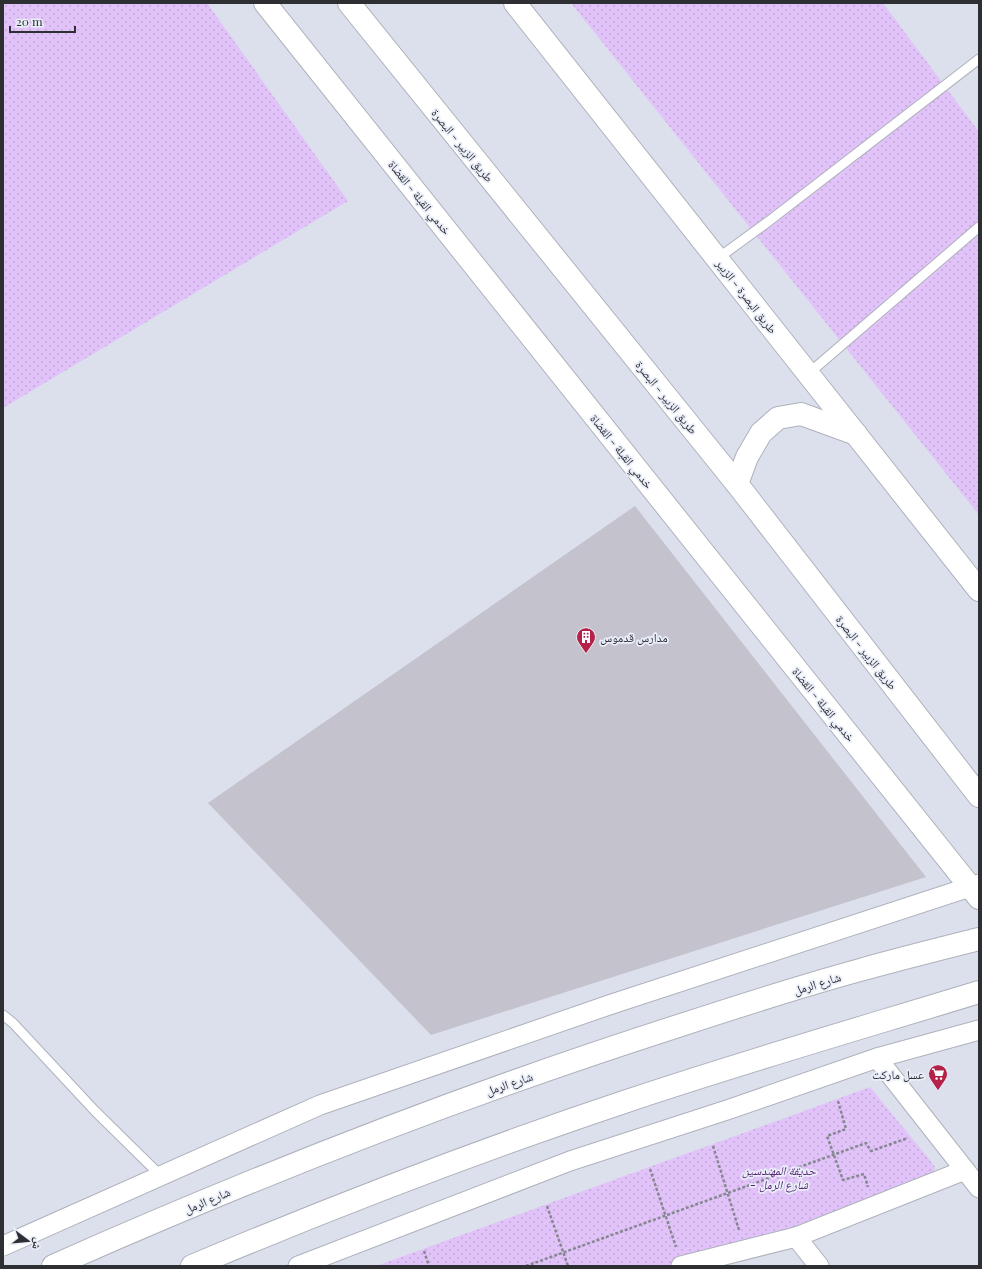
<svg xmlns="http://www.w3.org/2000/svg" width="982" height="1269" viewBox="0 0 982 1269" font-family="'Playfair Display','Noto Naskh Arabic',serif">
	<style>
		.grass { fill: url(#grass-dots) }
		.building { fill: #c3c2cd }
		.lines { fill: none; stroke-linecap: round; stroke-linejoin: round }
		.lane-casing { stroke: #aeb2bc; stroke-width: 11 }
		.street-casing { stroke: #aeb2bc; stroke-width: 21 }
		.secondary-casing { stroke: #aeb2bc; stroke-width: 24 }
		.highway-casing { stroke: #aeb2bc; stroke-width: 24 }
		.path { stroke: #858890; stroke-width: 2.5; stroke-dasharray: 3 2; stroke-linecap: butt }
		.lane { stroke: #fff; stroke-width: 9 }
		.street { stroke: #fff; stroke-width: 19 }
		.secondary { stroke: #fff; stroke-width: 22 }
		.highway { stroke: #fff; stroke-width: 22 }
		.labels { text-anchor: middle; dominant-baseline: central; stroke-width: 3.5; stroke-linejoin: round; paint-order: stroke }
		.street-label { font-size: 12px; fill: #2d2f33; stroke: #eaeef9 }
		.poi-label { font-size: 12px; fill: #2d2f33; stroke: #eaeef9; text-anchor: start }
		.park-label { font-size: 12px; font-style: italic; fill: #562373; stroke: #eaeef9 }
	</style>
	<defs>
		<pattern id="grass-dots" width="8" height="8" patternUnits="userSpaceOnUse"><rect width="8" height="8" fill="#e2c3f9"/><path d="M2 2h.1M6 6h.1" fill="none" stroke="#c2a8d6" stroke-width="1.8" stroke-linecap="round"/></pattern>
	</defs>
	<rect width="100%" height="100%" fill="#dce0ec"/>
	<!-- grass -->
	<g class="grass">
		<path d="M3 3H207L348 201 3 408Z"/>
		<path d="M571 3H883L979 132V515Z"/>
		<path d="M870 1087 929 1159 935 1167 933 1174 792 1230 667 1266H376Z"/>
	</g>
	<!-- building -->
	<path class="building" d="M635 506 926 877 431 1035 208 803Z"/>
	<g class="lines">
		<defs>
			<g id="lane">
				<path d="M717 259 769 221 979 59"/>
				<path d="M808 374 979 227"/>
				<path d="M3 1015 13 1023 95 1111 161 1176"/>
			</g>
			<g id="street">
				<path d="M877 1058 979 1188"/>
				<path d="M796 1237 819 1266"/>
				<path d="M3 1246 320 1105 612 1004 979 884"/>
				<path d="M298 1266 570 1161 730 1109 877 1058 979 1030"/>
				<path d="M681 1266 796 1237 965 1170"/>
			</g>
			<g id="secondary">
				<path d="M265 3 979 898"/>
				<path d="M53 1266C256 1176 463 1095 675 1027 736 1007 798 987 860 970 899 959 939 949 979 939"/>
				<path d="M192 1266C335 1206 480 1150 627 1101 743 1062 861 1028 979 992"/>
			</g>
			<g id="highway">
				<path d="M349 3 737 484 979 796"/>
				<path d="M515 3 979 590"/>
				<path d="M737 484 747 457 761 433 778 418 801 414 856 434"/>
			</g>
		</defs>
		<!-- lane casing -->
		<use href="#lane" class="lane-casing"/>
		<!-- street casing -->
		<use href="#street" class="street-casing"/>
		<!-- secondary casing -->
		<use href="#secondary" class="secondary-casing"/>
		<!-- highway casing -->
		<use href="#highway" class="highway-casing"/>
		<!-- path -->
		<g class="path">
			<path d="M838 1101 846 1129 827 1136 843 1180 864 1174 868 1187"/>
			<path d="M713 1146 739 1230"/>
			<path d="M650 1169 676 1247"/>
			<path d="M547 1206 568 1266"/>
			<path d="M424 1251 429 1266"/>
			<path d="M386 1266V1265"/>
			<path d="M526 1266 866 1143 871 1151 908 1138"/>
		</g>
		<!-- lane -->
		<use href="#lane" class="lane"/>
		<!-- street -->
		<use href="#street" class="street"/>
		<!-- secondary -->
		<use href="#secondary" class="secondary"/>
		<!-- highway -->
		<use href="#highway" class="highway"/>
	</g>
	<!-- icons -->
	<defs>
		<symbol id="building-pin" viewBox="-11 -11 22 30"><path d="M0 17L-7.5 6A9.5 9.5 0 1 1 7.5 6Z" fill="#b42249" stroke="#eaeef9"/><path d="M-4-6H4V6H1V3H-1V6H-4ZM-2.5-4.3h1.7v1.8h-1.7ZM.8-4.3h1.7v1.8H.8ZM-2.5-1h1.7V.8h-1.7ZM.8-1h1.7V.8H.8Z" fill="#fff"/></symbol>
		<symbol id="supermarket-pin" viewBox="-11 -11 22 30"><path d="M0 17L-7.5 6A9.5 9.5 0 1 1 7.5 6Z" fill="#b42249" stroke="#eaeef9"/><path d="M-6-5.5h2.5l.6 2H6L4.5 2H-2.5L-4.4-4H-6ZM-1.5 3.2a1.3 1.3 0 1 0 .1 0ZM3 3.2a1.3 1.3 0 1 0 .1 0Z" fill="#fff"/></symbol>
	</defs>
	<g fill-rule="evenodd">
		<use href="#building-pin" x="575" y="626" width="22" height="30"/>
		<use href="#supermarket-pin" x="927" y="1063" width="22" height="30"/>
	</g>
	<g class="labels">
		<!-- street labels -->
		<g class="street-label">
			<text transform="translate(463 145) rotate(51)">طريق الزبير - البصرة</text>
			<text transform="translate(420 197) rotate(51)">خدمي القبلة - القضاة</text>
			<text transform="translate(747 296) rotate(52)">طريق البصرة - الزبير</text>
			<text transform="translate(667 397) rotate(51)">طريق الزبير - البصرة</text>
			<text transform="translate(622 451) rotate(51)">خدمي القبلة - القضاة</text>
			<text transform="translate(867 652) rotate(52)">طريق الزبير - البصرة</text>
			<text transform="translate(824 704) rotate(51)">خدمي القبلة - القضاة</text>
			<text transform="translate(817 983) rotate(-17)">شارع الرمل</text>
			<text transform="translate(509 1083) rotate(-19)">شارع الرمل</text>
			<text transform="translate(207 1200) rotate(-23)">شارع الرمل</text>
		</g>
		<!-- poi labels -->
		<g class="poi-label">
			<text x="600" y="637">مدارس قدموس</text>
			<text x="924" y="1074" text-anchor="end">عسل ماركت</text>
		</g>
		<!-- park labels -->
		<g class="park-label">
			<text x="779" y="1170">حديقة المهندسين<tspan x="779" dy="14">- شارع الرمل</tspan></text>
		</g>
	</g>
	<!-- border -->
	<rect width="982" height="1269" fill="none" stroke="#2d2f33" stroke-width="8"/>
	<!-- north arrow -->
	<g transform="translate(28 1241) rotate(106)" stroke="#eaeef9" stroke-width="3" paint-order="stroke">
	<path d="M0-3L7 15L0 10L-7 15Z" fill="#2d2f33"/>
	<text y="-6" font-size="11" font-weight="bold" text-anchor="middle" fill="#2d2f33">ش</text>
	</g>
	<!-- scale -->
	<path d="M10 26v6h65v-6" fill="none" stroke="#2d2f33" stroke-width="2"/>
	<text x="16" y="26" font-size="12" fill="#2d2f33" stroke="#eaeef9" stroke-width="3" paint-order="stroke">20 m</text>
</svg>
